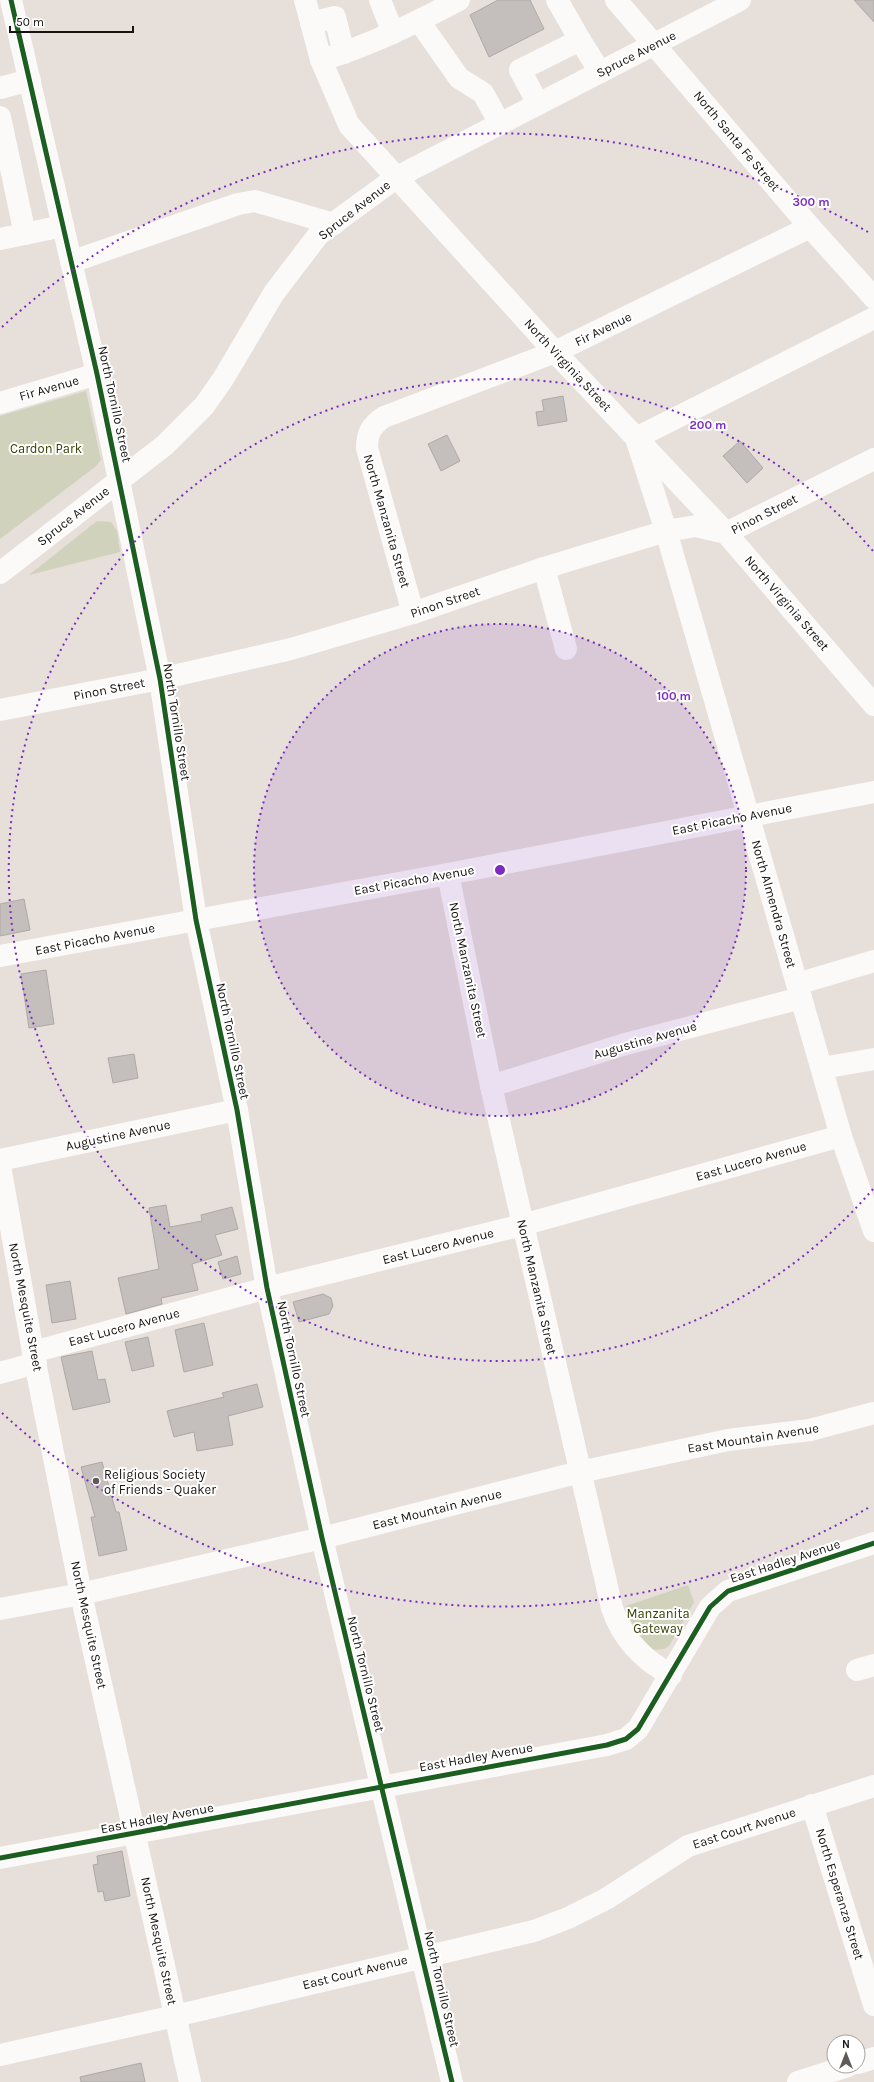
<svg xmlns="http://www.w3.org/2000/svg" width="874" height="2082" viewBox="0 0 874 2082" font-family="Karla,sans-serif">
	<style>
		.green { fill: #d0d2bb }
		.building { fill: #c4bfbc; stroke: #aea9a6 }
		.lines { fill: none; stroke-linecap: round; stroke-linejoin: round }
		.minor { stroke: #fbfaf9; stroke-width: 22 }
		.major { stroke: #fbfaf9; stroke-width: 22 }
		.cycleway-casing { stroke: #fff; stroke-width: 8 }
		.cycleway { stroke: #1b5e20; stroke-width: 5 }
		.ring { fill: none; stroke: #7b2cbf; stroke-width: 2; stroke-dasharray: 2 4 }
		.poi-dot { fill: #5f5a57; stroke: #fff; stroke-width: 1.5 }
		.labels { text-anchor: middle; dominant-baseline: central; stroke-width: 4; stroke-linejoin: round; paint-order: stroke }
		.street-label { font-size: 13px; fill: #171311; stroke: #fff }
		.park-label { font-size: 13px; fill: #374102; stroke: #fff }
		.poi-label { font-size: 13px; fill: #171311; stroke: #fff; text-anchor: start }
		.centre { fill: #7b2cbf; stroke: #fff; stroke-width: 2 }
		.ring-label { font-size: 12px; text-anchor: middle; font-weight: bold; fill: #7b2cbf; stroke: #fff; stroke-width: 4; stroke-linejoin: round; paint-order: stroke }
	</style>
	<rect width="100%" height="100%" fill="#e6dfda"/>
	<!-- green -->
	<g class="green">
		<path d="M86 391 101 460 95 467 0 539V416Z"/>
		<path d="M97 521 111 522 117 531 120 552 29 575Z"/>
		<path d="M688 1585 694 1602 669 1646 664 1649 653 1650C639 1636 631 1625 626 1606Z"/>
	</g>
	<!-- building -->
	<g class="building">
		<path d="M498 0H530L544 29 489 57 470 15Z"/>
		<path d="M854 0H874V22Z"/>
		<path d="M563 396 567 421 538 426 536 412 544 411 542 400Z"/>
		<path d="M447 435 460 461 441 471 428 444Z"/>
		<path d="M740 441 763 468 747 483 723 456Z"/>
		<path d="M24 899 30 930 0 936V904Z"/>
		<path d="M46 970 54 1024 29 1028 21 974Z"/>
		<path d="M134 1054 138 1078 113 1083 108 1058Z"/>
		<path d="M166 1205 170 1227 202 1221 201 1215 232 1207 238 1229 215 1235 222 1255 192 1264 198 1290 161 1298 162 1304 126 1314 118 1278 159 1269 149 1208Z"/>
		<path d="M237 1256 241 1274 223 1279 218 1262Z"/>
		<path d="M70 1281 76 1319 52 1323 46 1285Z"/>
		<path d="M323 1294 331 1298 333 1306 329 1314 299 1322 293 1302Z"/>
		<path d="M204 1323 213 1365 184 1372 175 1330Z"/>
		<path d="M148 1337 154 1366 132 1371 125 1342Z"/>
		<path d="M92 1351 98 1380 105 1379 110 1402 73 1410 61 1357Z"/>
		<path d="M257 1384 263 1407 228 1416 233 1445 197 1451 194 1432 174 1437 167 1411 224 1397 222 1393Z"/>
		<path d="M102 1462 116 1512H119L127 1550 99 1556 91 1517H95L81 1467Z"/>
		<path d="M122 1851 130 1896 105 1901 103 1891 98 1892 93 1865 98 1864 97 1856Z"/>
		<path d="M141 2063 145 2082H81L80 2077Z"/>
	</g>
	<g class="lines">
		<!-- minor -->
		<g class="minor">
			<path d="M11 0 97 374 160 679 196 920 237 1110 267 1288 322 1538 452 2082"/>
			<path d="M305 0 321 60 349 125 555 352 726 533 874 705"/>
			<path d="M380 0 393 33"/>
			<path d="M616 0 810 227 874 298"/>
			<path d="M419 21 459 78 483 93 500 124"/>
			<path d="M311 23 335 17 344 53"/>
			<path d="M580 40 600 72"/>
			<path d="M321 60C369 46 415 23 459 0"/>
			<path d="M0 88 30 80"/>
			<path d="M538 104 520 70 580 40 557 0"/>
			<path d="M0 117 25 234"/>
			<path d="M0 239 63 226"/>
			<path d="M71 262 238 204 255 201 334 224"/>
			<path d="M874 318 636 438 666 531 841 1136 874 1231"/>
			<path d="M0 403 97 374"/>
			<path d="M544 568 566 649"/>
			<path d="M413 613 367 448C367 433 371 426 384 417L555 352 810 227"/>
			<path d="M0 710 160 679 291 649 413 613 544 568 666 531 696 526 726 533 874 459"/>
			<path d="M448 874 491 1086 612 1608C622 1638 643 1660 671 1675"/>
			<path d="M0 956 448 874 874 792"/>
			<path d="M797 984 874 961"/>
			<path d="M822 1068 874 1059"/>
			<path d="M491 1086 622 1045 801 998"/>
			<path d="M0 1160 237 1110"/>
			<path d="M0 1166 33 1352 81 1594 190 2082"/>
			<path d="M33 1352 267 1288 522 1225 841 1136"/>
			<path d="M0 1373 36 1363"/>
			<path d="M0 1609 81 1594 322 1538 580 1472 728 1440 810 1430 874 1413"/>
			<path d="M857 1670 874 1665"/>
			<path d="M812 1805 874 2005"/>
			<path d="M0 1858 607 1745 626 1739 638 1729 710 1607 728 1591 874 1543"/>
			<path d="M0 2055 175 2016 534 1931 568 1918 606 1899 688 1846 874 1786"/>
			<path d="M858 2063 874 2058"/>
			<path d="M798 2082 848 2066"/>
		</g>
		<!-- major -->
		<path class="major" d="M0 573 165 445 204 406 223 379 274 293 319 234 397 177 740 0"/>
		<defs>
			<g id="cycleway">
				<path d="M11 0 97 374 160 679 196 920 237 1110 267 1288 322 1538 452 2082"/>
				<path d="M0 1858 607 1745 626 1739 638 1729 710 1607 728 1591 874 1543"/>
			</g>
		</defs>
		<!-- cycleway casing -->
		<use href="#cycleway" class="cycleway-casing"/>
		<!-- cycleway -->
		<use href="#cycleway" class="cycleway"/>
	</g>
	<!-- distance rings -->
	<circle cx="500" cy="870" r="246" fill="#7b2cbf" fill-opacity=".12"/>
	<g class="ring">
		<circle cx="500" cy="870" r="246"/>
		<path d="M873 1189A491 491 0 1 1 873 551"/>
		<path d="M868 1508A737 737 0 0 1 2 1413M2 327A737 737 0 0 1 868 232"/>
	</g>
	<!-- markers -->
	<circle class="poi-dot" cx="96" cy="1481" r="4"/>
	<g class="labels">
		<!-- street labels -->
		<g class="street-label">
			<text transform="translate(636 54) rotate(-27)">Spruce Avenue</text>
			<text transform="translate(737 141) rotate(50)">North Santa Fe Street</text>
			<text transform="translate(354 210) rotate(-38)">Spruce Avenue</text>
			<text transform="translate(603 329) rotate(-26)">Fir Avenue</text>
			<text transform="translate(568 365) rotate(47)">North Virginia Street</text>
			<text transform="translate(49 388) rotate(-16)">Fir Avenue</text>
			<text transform="translate(115 404) rotate(78)">North Tornillo Street</text>
			<text transform="translate(764 514) rotate(-27)">Pinon Street</text>
			<text transform="translate(73 516) rotate(-38)">Spruce Avenue</text>
			<text transform="translate(387 521) rotate(74)">North Manzanita Street</text>
			<text transform="translate(445 602) rotate(-19)">Pinon Street</text>
			<text transform="translate(787 603) rotate(49)">North Virginia Street</text>
			<text transform="translate(109 689) rotate(-11)">Pinon Street</text>
			<text transform="translate(177 722) rotate(81)">North Tornillo Street</text>
			<text transform="translate(732 819) rotate(-11)">East Picacho Avenue</text>
			<text transform="translate(414 880) rotate(-10)">East Picacho Avenue</text>
			<text transform="translate(774 904) rotate(74)">North Almendra Street</text>
			<text transform="translate(95 939) rotate(-11)">East Picacho Avenue</text>
			<text transform="translate(468 970) rotate(78)">North Manzanita Street</text>
			<text transform="translate(645 1040) rotate(-16)">Augustine Avenue</text>
			<text transform="translate(233 1041) rotate(78)">North Tornillo Street</text>
			<text transform="translate(118 1135) rotate(-12)">Augustine Avenue</text>
			<text transform="translate(751 1161) rotate(-16)">East Lucero Avenue</text>
			<text transform="translate(438 1246) rotate(-14)">East Lucero Avenue</text>
			<text transform="translate(537 1287) rotate(77)">North Manzanita Street</text>
			<text transform="translate(26 1307) rotate(79)">North Mesquite Street</text>
			<text transform="translate(124 1327) rotate(-15)">East Lucero Avenue</text>
			<text transform="translate(294 1359) rotate(78)">North Tornillo Street</text>
			<text transform="translate(753 1438) rotate(-9)">East Mountain Avenue</text>
			<text transform="translate(437 1509) rotate(-14)">East Mountain Avenue</text>
			<text transform="translate(785 1561) rotate(-18)">East Hadley Avenue</text>
			<text transform="translate(89 1625) rotate(78)">North Mesquite Street</text>
			<text transform="translate(366 1674) rotate(76)">North Tornillo Street</text>
			<text transform="translate(476 1757) rotate(-10)">East Hadley Avenue</text>
			<text transform="translate(157 1818) rotate(-11)">East Hadley Avenue</text>
			<text transform="translate(744 1828) rotate(-18)">East Court Avenue</text>
			<text transform="translate(840 1894) rotate(73)">North Esperanza Street</text>
			<text transform="translate(159 1941) rotate(78)">North Mesquite Street</text>
			<text transform="translate(355 1972) rotate(-14)">East Court Avenue</text>
			<text transform="translate(442 1989) rotate(77)">North Tornillo Street</text>
		</g>
		<!-- park labels -->
		<g class="park-label">
			<text x="46" y="448">Cardon Park</text>
			<text x="658" y="1613">Manzanita<tspan x="658" dy="15">Gateway</tspan></text>
		</g>
		<!-- poi labels -->
		<g class="poi-label">
			<text x="104" y="1474">Religious Society<tspan x="104" dy="15">of Friends - Quaker</tspan></text>
		</g>
	</g>
	<circle cx="500" cy="870" r="6" class="centre"/>
	<g class="ring-label">
		<text x="811" y="206">300 m</text>
		<text x="708" y="429">200 m</text>
		<text x="674" y="700">100 m</text>
	</g>
	<!-- north arrow -->
	<g transform="translate(846 2054)"><circle r="19" fill="#ffffff" stroke="#a2a1a0"/>
	<path d="M0-3L7 15L0 10L-7 15Z" fill="#5f5a57"/>
	<text y="-6" font-size="11" font-weight="bold" text-anchor="middle" fill="#171311">N</text>
	</g>
	<!-- scale -->
	<path d="M10 26v6h123v-6" fill="none" stroke="#171311" stroke-width="2"/>
	<text x="16" y="26" font-size="12" fill="#171311" stroke="#ffffff" stroke-width="3" paint-order="stroke">50 m</text>
</svg>
